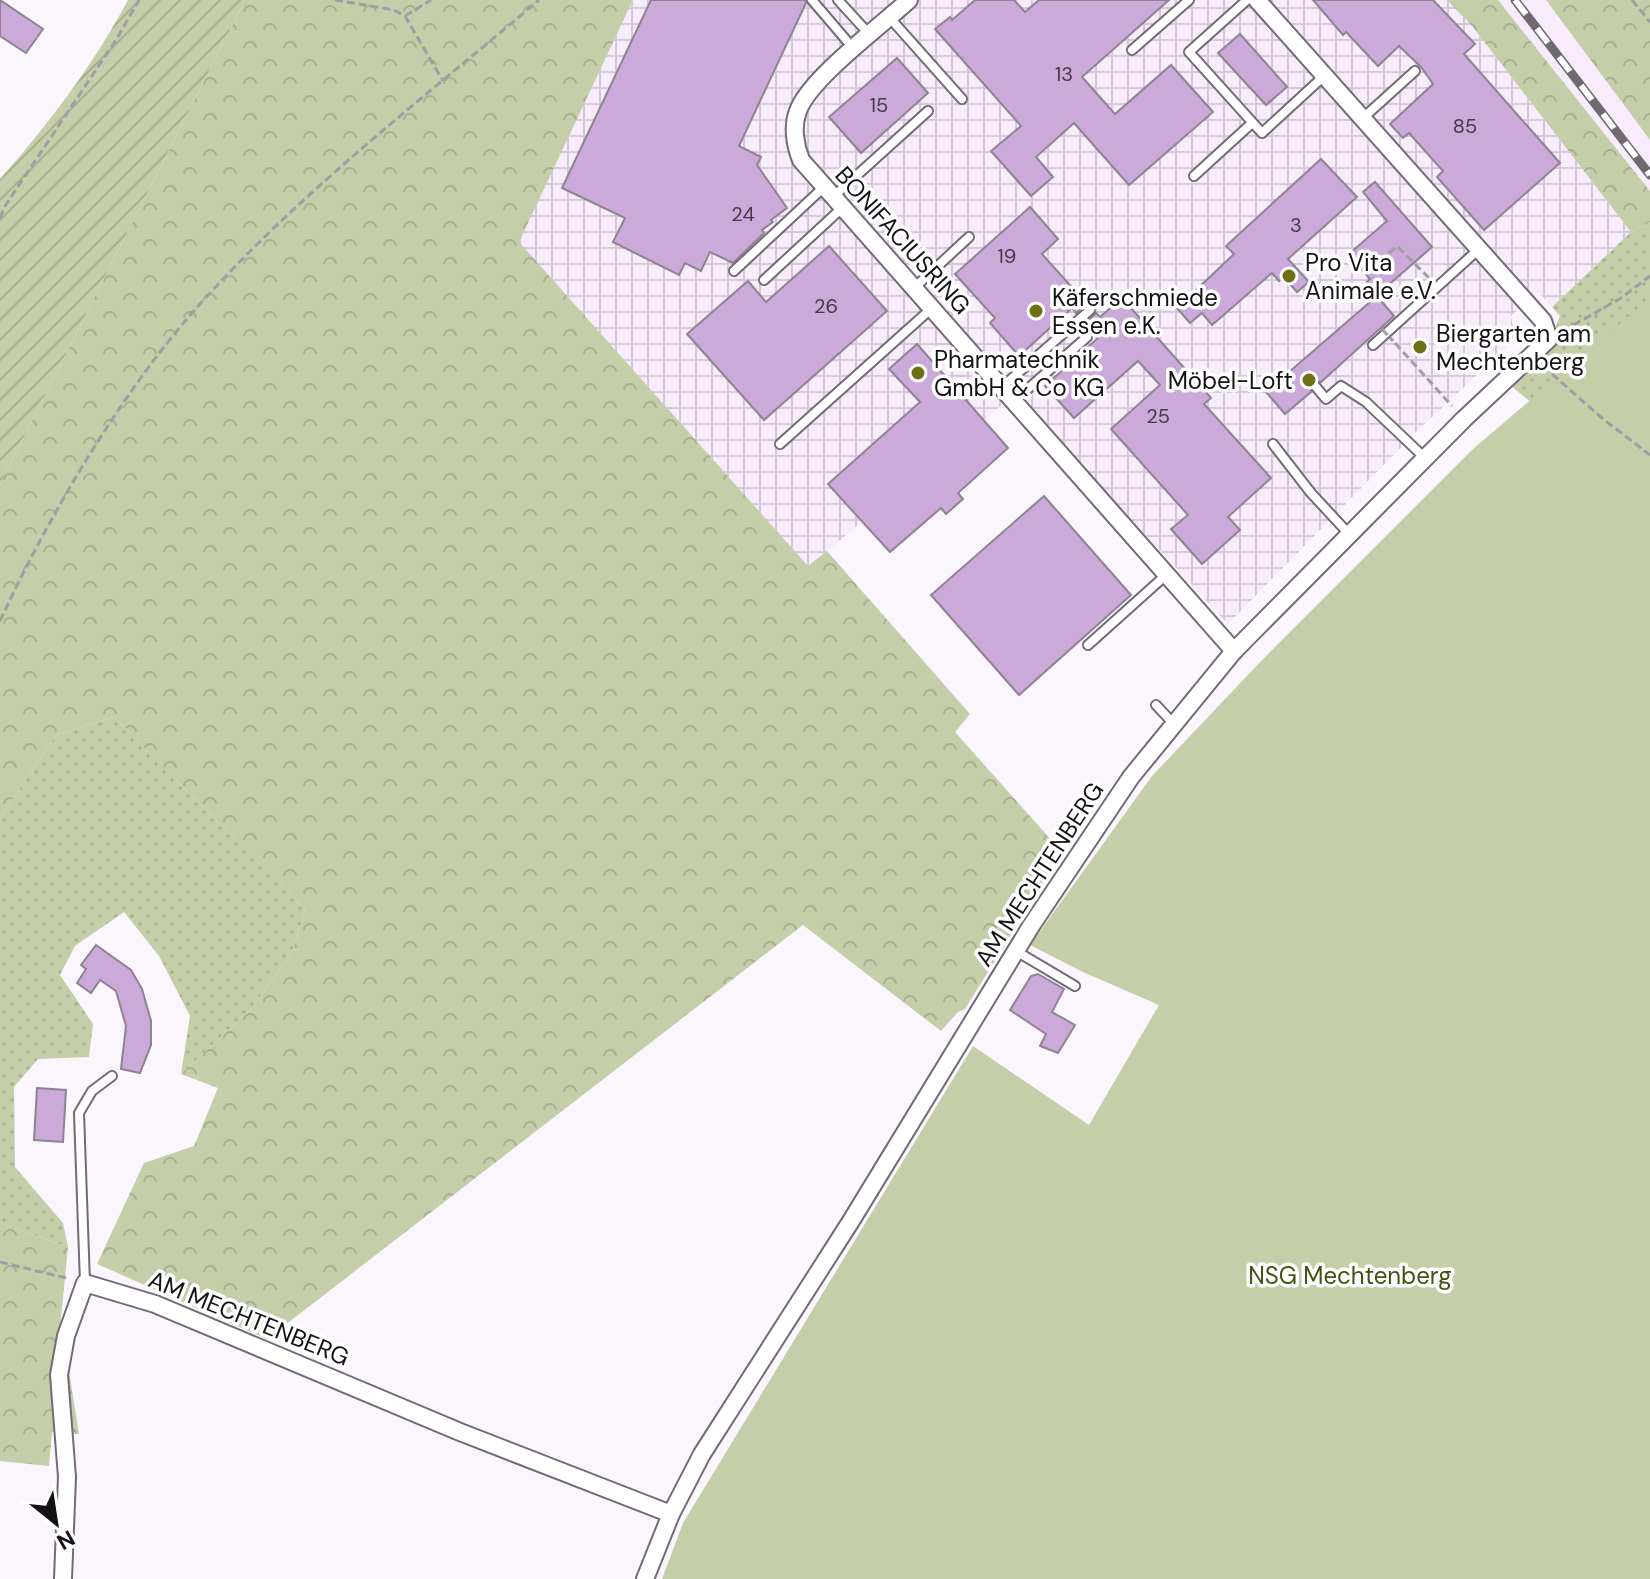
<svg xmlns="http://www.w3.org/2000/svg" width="1650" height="1579" viewBox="0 0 1650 1579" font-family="'DM Sans',sans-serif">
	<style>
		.built { fill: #f7ebfc }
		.industrial { fill: url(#industrial-grid) }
		.grass { fill: url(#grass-dots) }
		.forest { fill: url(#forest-crowns) }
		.park { fill: #c4cea8 }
		.garden { fill: url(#garden-furrows) }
		.building { fill: #cba9d9; stroke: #8d8491; stroke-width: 2 }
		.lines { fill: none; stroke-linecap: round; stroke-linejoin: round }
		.lane-casing { stroke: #736a77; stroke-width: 12 }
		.street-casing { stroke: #736a77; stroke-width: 20 }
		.path { stroke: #a29da4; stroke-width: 3; stroke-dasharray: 8 4; stroke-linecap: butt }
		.lane { stroke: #fff; stroke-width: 8 }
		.street { stroke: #fff; stroke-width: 16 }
		.rail-casing { stroke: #6e6a70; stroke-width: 9 }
		.rail { stroke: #fff; stroke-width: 6; stroke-dasharray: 18; stroke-linecap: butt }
		.path-bridge { stroke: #a29da4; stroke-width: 3; stroke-dasharray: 8 4; stroke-linecap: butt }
		.poi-dot { fill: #6c6f14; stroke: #fff; stroke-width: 3 }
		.labels { text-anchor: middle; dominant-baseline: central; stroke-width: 7; stroke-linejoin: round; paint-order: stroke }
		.number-label { font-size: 20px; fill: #423847 }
		.street-label { font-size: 24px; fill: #151216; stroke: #fff }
		.poi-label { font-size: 24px; fill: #151216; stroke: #fff; text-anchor: start }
		.park-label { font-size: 24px; fill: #455012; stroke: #fff }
	</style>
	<defs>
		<pattern id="industrial-grid" width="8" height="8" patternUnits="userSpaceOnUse" patternTransform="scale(2)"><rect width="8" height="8" fill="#f7ebfc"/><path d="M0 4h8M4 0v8" fill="none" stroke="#d3c8d7"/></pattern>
		<pattern id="grass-dots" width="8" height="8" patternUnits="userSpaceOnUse" patternTransform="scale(2)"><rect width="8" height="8" fill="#c4cea8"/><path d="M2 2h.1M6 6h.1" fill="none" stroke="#a8b090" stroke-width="1.8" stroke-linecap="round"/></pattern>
		<pattern id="forest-crowns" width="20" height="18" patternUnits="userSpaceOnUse" patternTransform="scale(2)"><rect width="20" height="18" fill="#c4cea8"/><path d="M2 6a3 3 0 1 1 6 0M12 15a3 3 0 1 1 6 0" fill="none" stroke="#a8b090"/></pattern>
		<pattern id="garden-furrows" width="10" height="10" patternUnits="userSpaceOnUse" patternTransform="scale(2)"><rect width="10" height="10" fill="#c4cea8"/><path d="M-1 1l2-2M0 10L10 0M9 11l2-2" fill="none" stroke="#a8b090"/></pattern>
	</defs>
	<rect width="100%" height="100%" fill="#fbf5fe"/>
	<!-- built -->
	<path class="built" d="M1498 0H1546L1650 140V191Z"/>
	<!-- industrial -->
	<path class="industrial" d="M633 0H1447L1472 26 1631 232 1552 307 1538 292 1511 316 1514 334 1510 344 1416 432 1228 624 1015 394 808 567 518 242Z"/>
	<!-- grass -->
	<g class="grass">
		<path d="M1650 222V482L1533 404 1505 381 1551 339 1560 316 1552 307 1631 232Z"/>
		<path d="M114 717 305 910 292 952 251 1009 181 1074 190 1016 159 956 124 912 75 946 60 975 93 1024 89 1057 38 1059 14 1087 15 1167 63 1223 68 1247 0 1223V818L56 735Z"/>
	</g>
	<!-- forest -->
	<g class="forest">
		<path d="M245 0H633L519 242 808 566 827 551 970 714 955 732 1062 852 965 1009 958 1012 941 1031 803 925 267 1339 97 1264 144 1163 194 1146 218 1088 181 1074 251 1009 292 952 305 910 114 717 56 735 0 818V484Z"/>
		<path d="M1447 0H1498L1650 191V222L1631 232 1472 26Z"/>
		<path d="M1546 0H1650V140Z"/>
		<path d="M0 1223 68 1247 57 1358 68 1365 79 1434 52 1432 49 1466 0 1461Z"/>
	</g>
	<!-- park -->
	<path class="park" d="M1650 298V1579H662L683 1523 973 1046 1089 1125 1159 1005 1083 972 1030 945 1152 776 1265 657 1473 449Z"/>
	<!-- garden -->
	<path class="garden" d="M128 0H245L0 484V179C48 125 94 64 128 0Z"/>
	<!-- building -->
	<g class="building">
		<path d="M0 0 43 29 26 53 0 36Z"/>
		<path d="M651 0H805L806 3 739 146 761 157 757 165 787 208 771 220 773 222 762 230 764 233 733 263 710 252 701 271 685 263 679 275 613 242 625 218 562 188Z"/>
		<path d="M975 0H1014L1025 12 1039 0H1169L1082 77 1115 114 1171 65 1213 112 1129 185 1074 123 1036 157 1053 177 1031 196 991 151 1021 126 935 29 950 17 952 20Z"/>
		<path d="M1313 0H1433L1475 44 1464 54 1560 163 1484 230 1437 177 1443 171 1409 133 1403 138 1390 124 1433 84 1421 67 1399 46 1378 66 1346 32 1343 35Z"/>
		<path d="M1240 34 1287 87 1266 105 1218 53Z"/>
		<path d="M897 58 928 93 861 153 829 117Z"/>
		<path d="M1321 159 1357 197 1288 259 1309 282 1297 292 1284 277 1279 281 1272 273 1212 325 1202 313 1190 323 1177 308 1234 254 1226 246Z"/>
		<path d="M1375 182 1432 247 1378 294 1367 282 1370 279 1349 254 1387 221 1363 192Z"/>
		<path d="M1030 207 1058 239 1042 254 1087 304 1076 313 1072 308 1019 356 990 323 995 318 955 274Z"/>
		<path d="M829 246 887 311 764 420 687 334 748 281 766 302Z"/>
		<path d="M1377 296 1394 316 1321 382 1316 380 1311 382V392L1285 414 1266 392Z"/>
		<path d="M1122 298 1211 398 1204 404 1271 478 1228 517 1240 530 1202 564 1171 529 1188 515 1111 429 1160 385 1138 361 1074 418 1045 386 1098 338 1085 323 1096 313 1100 317Z"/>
		<path d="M917 344 1008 448 958 493 963 499 946 514 941 508 890 552 828 484 920 402 889 369Z"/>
		<path d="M1044 496 1131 595 1019 695 931 595Z"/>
		<path d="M96 945 131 970 142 989 151 1021V1045L140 1073 121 1069 126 1026 116 991 100 980 91 993 77 983 86 969 81 965Z"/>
		<path d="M1038 974 1064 989 1052 1012 1075 1025 1058 1053 1040 1046 1046 1034 1010 1010 1031 976Z"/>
		<path d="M37 1088 66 1090 63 1142 34 1140Z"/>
	</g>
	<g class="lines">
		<defs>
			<g id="lane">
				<path d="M812 0 853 48"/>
				<path d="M838 0 870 35"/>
				<path d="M1247 0 1189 52 1262 133 1324 76"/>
				<path d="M890 18 962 99"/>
				<path d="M1132 50 1189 0"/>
				<path d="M1363 118 1415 71"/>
				<path d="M1194 176 1252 123"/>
				<path d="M834 196 928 111"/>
				<path d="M734 271 824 187"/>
				<path d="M764 280 842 208"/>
				<path d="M914 288 969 237"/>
				<path d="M1373 345 1479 249"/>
				<path d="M1002 387 1090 310"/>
				<path d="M1316 387 1326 399 1341 386 1366 402 1425 458"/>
				<path d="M1014 401 1087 337"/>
				<path d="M780 444 932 308"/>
				<path d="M1273 444 1311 493 1349 534"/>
				<path d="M1088 645 1166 575"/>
				<path d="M1156 705 1173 723"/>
				<path d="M1016 951 1075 986"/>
				<path d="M85 1283 79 1113 92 1091 112 1076"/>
			</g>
			<g id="street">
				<path d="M909 0C882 25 809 79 798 111 792 126 795 145 801 160L1234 651"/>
				<path d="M63 1579 67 1477 59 1375 66 1336 85 1283 155 1304 460 1432 671 1514"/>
				<path d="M645 1579 671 1514 702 1454 851 1221 1031 926 1131 777 1234 651 1464 419 1549 339 1543 321 1257 0"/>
			</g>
		</defs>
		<!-- lane casing -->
		<use href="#lane" class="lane-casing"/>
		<!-- street casing -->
		<use href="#street" class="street-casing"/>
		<!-- path -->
		<g class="path">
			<path d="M335 0 394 10 405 16 443 81"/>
			<path d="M1632 0 1650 22"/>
			<path d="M405 16 431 0"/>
			<path d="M0 218 5 206 116 40 139 0"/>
			<path d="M1389 253 1397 246 1429 278"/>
			<path d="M1563 331 1621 298 1650 276"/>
			<path d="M1395 343 1452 406"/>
			<path d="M1543 366 1603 419 1650 455"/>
			<path d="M0 621C47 519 118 398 192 313 295 196 420 101 539 0"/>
			<path d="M0 1262 70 1279"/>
		</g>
		<!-- lane -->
		<use href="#lane" class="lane"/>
		<!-- street -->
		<use href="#street" class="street"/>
		<defs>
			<path id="rail" d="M1515 0 1650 175"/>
		</defs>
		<!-- rail casing -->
		<use href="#rail" class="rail-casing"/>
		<!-- rail -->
		<use href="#rail" class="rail"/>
		<!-- path-bridge -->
		<path class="path-bridge" d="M1382 329 1393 341"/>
	</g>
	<!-- markers -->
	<g class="poi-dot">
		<circle cx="1289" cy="276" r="8"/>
		<circle cx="1036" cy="311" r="8"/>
		<circle cx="1420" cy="347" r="8"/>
		<circle cx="918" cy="373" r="8"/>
		<circle cx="1309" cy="380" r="8"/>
	</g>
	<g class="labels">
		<!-- number labels -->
		<g class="number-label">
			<text x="1064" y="74">13</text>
			<text x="879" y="105">15</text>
			<text x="1465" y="126">85</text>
			<text x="743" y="214">24</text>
			<text x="1296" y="225">3</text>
			<text x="1007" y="256">19</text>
			<text x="826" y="306">26</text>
			<text x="1158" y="416">25</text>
		</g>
		<!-- street labels -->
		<g class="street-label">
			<text transform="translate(903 240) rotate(48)">BONIFACIUSRING</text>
			<text transform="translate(1039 874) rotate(-57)">AM MECHTENBERG</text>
			<text transform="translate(249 1318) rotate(22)">AM MECHTENBERG</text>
		</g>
		<!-- poi labels -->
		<g class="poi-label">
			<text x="1305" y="262">Pro Vita<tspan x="1305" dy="28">Animale e.V.</tspan></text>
			<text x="1052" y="297">Käferschmiede<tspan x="1052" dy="28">Essen e.K.</tspan></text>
			<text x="1436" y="333">Biergarten am<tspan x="1436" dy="28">Mechtenberg</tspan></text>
			<text x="934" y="359">Pharmatechnik<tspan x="934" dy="28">GmbH &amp; Co KG</tspan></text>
			<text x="1293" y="380" text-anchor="end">Möbel-Loft</text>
		</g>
		<!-- park labels -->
		<g class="park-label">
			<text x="1350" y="1275">NSG Mechtenberg</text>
		</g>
	</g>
	<!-- north arrow -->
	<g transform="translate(56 1523) rotate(150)" stroke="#ffffff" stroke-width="6" paint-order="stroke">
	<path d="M0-6L14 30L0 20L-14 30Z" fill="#151216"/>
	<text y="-12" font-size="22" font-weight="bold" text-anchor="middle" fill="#151216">N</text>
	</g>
</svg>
